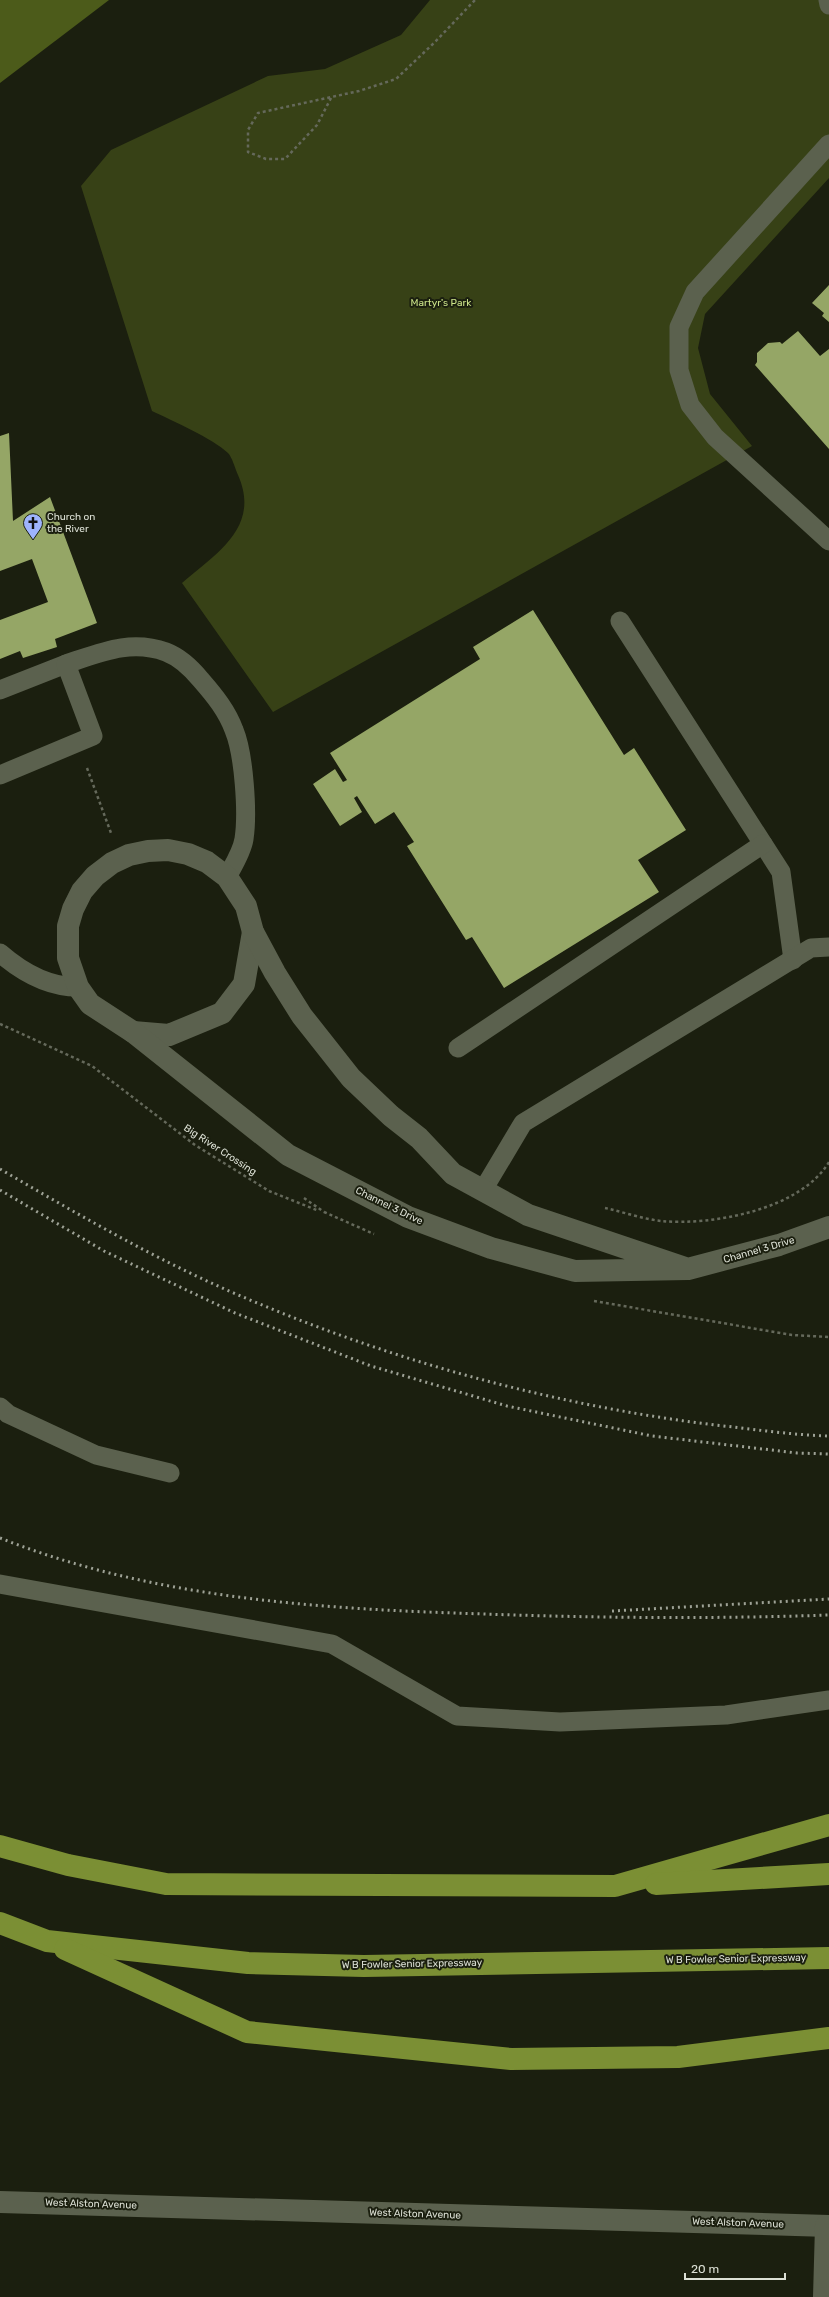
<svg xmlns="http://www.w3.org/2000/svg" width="829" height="2297" viewBox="0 0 829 2297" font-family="Rubik,sans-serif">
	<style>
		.green { fill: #374116 }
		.water { fill: #4c5b1a }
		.building { fill: #95a666 }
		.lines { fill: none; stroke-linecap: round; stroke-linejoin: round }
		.path { stroke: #65695b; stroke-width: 2.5; stroke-dasharray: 3 3; stroke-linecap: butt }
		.service { stroke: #5b614e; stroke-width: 19 }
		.minor { stroke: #5b614e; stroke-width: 22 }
		.motorway { stroke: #7b8f34; stroke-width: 22 }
		.rail { stroke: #9ea296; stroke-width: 3; stroke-dasharray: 2 4; stroke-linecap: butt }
		.labels { text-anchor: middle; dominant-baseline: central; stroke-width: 4; stroke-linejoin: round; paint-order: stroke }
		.park-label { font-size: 10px; fill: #cce489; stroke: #1b1f0f }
		.poi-label { font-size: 10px; fill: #dce0d5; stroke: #1b1f0f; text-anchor: start }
		.street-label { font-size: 10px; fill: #dce0d5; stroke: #1b1f0f }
	</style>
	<rect width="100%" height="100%" fill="#1b1f0f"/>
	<!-- green -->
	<path class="green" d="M430 0H829V178L705 314 698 348 710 394 752 446 273 712 182 583C217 553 261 527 238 475 235 468 232 457 228 453 212 438 173 421 152 411L81 186 111 150 268 76 325 69 401 35Z"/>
	<!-- water -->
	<path class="water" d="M0 0H109L0 83Z"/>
	<!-- building -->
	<g class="building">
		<path d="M829 285V322L822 316 824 313 812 303Z"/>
		<path d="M798 331 820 356 829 349V449L755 365 757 362V353L768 343 780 342 782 344Z"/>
		<path d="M9 433 13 521 50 497 97 623 55 639 57 647 23 658 20 651 0 659V620L48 602 32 559 0 571V436Z"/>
		<path d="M533 610 624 755 634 748 686 830 638 860 659 892 504 988 472 937 466 940 407 846 414 842 394 812 375 824 357 796 354 798 362 812 340 826 313 784 335 769 343 782 347 780 330 753 480 659 473 647Z"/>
	</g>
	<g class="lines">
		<!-- path -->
		<g class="path">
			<path d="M331 98 317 125 285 159H266L248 152V130L258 113 359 91 396 79 435 42 475 0"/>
			<path d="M87 768 111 833"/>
			<path d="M0 1024 92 1066 195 1145 269 1191 319 1211"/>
			<path d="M304 1198 324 1212"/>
			<path d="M605 1208C623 1212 643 1219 661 1221 713 1226 801 1209 829 1162"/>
			<path d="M324 1212 374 1234"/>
			<path d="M594 1301 792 1335 829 1337"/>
		</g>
		<!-- service -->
		<g class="service">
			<path d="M828 0 829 5"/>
			<path d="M829 144 695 292 679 327V370L690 405 715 437 829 541"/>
			<path d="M620 621 781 872 793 960"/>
			<path d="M0 690 66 664"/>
			<path d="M0 775 93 736 66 664C100 653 130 639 166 652 179 657 192 669 201 680 215 696 227 711 234 730 244 754 248 813 244 839 242 852 233 866 227 877"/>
			<path d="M0 953C23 973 48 987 78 987"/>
			<path d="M458 1048 763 844"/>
			<path d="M483 1190 523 1123 811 948 829 947"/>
			<path d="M0 1407 8 1414 96 1455 170 1473"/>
			<path d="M0 1584 332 1644 457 1716 560 1722 726 1715 829 1700"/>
		</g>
		<!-- minor -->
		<g class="minor">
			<path d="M133 1032 169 1035 222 1013 244 984 253 932"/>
			<path d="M688 1269 528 1215 453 1174 419 1138 391 1116 351 1078 302 1016 275 973 253 932 246 906 227 877 207 862 188 854 168 850 148 851 129 855 112 863 95 876 82 891 73 909 68 926V958L78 987 90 1004 133 1032 288 1155 408 1217 491 1248 575 1271 688 1269 779 1245 829 1227"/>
			<path d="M0 2202 829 2226"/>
			<path d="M824 2297 826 2226"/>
		</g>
		<!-- motorway -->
		<g class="motorway">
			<path d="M0 1846 68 1865 166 1884 615 1886 829 1825"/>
			<path d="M656 1884 829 1874"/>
			<path d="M0 1923 47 1941 248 1963 364 1966 829 1958"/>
			<path d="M65 1949 247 2032 511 2059 678 2057 829 2038"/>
		</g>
		<!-- rail -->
		<g class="rail">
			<path d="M0 1169C79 1215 158 1261 243 1297 393 1361 552 1405 715 1425 753 1429 791 1435 829 1436"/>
			<path d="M0 1190 104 1251 235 1313 371 1366 507 1406 652 1436 797 1453 829 1454"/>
			<path d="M0 1538C154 1599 320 1609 484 1614 599 1618 714 1619 829 1615"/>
			<path d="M612 1611 829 1599"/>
		</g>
	</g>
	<!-- icons -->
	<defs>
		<symbol id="church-pin" viewBox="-11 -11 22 30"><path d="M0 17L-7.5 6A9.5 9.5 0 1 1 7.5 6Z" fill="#9eb4fd" stroke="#1b1f0f"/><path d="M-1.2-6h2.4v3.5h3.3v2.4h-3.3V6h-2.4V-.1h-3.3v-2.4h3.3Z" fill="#111"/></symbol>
	</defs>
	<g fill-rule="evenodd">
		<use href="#church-pin" x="22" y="512" width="22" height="30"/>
	</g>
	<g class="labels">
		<!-- park labels -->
		<g class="park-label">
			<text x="441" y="303">Martyr's Park</text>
		</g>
		<!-- poi labels -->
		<g class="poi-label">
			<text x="47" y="517">Church on<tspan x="47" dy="12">the River</tspan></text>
		</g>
		<!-- street labels -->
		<g class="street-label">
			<text transform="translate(220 1150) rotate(33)">Big River Crossing</text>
			<text transform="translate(389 1206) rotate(26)">Channel 3 Drive</text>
			<text transform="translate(759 1250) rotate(-16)">Channel 3 Drive</text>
			<text transform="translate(736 1959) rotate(-1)">W B Fowler Senior Expressway</text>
			<text transform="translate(412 1964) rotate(-1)">W B Fowler Senior Expressway</text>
			<text transform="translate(91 2204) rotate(2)">West Alston Avenue</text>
			<text transform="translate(415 2214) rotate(2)">West Alston Avenue</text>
			<text transform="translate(738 2223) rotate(2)">West Alston Avenue</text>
		</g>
	</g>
	<!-- scale -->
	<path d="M685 2273v6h100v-6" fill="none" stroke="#dce0d5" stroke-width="2"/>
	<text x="691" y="2273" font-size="12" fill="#dce0d5" stroke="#1b1f0f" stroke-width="3" paint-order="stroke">20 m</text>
</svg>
